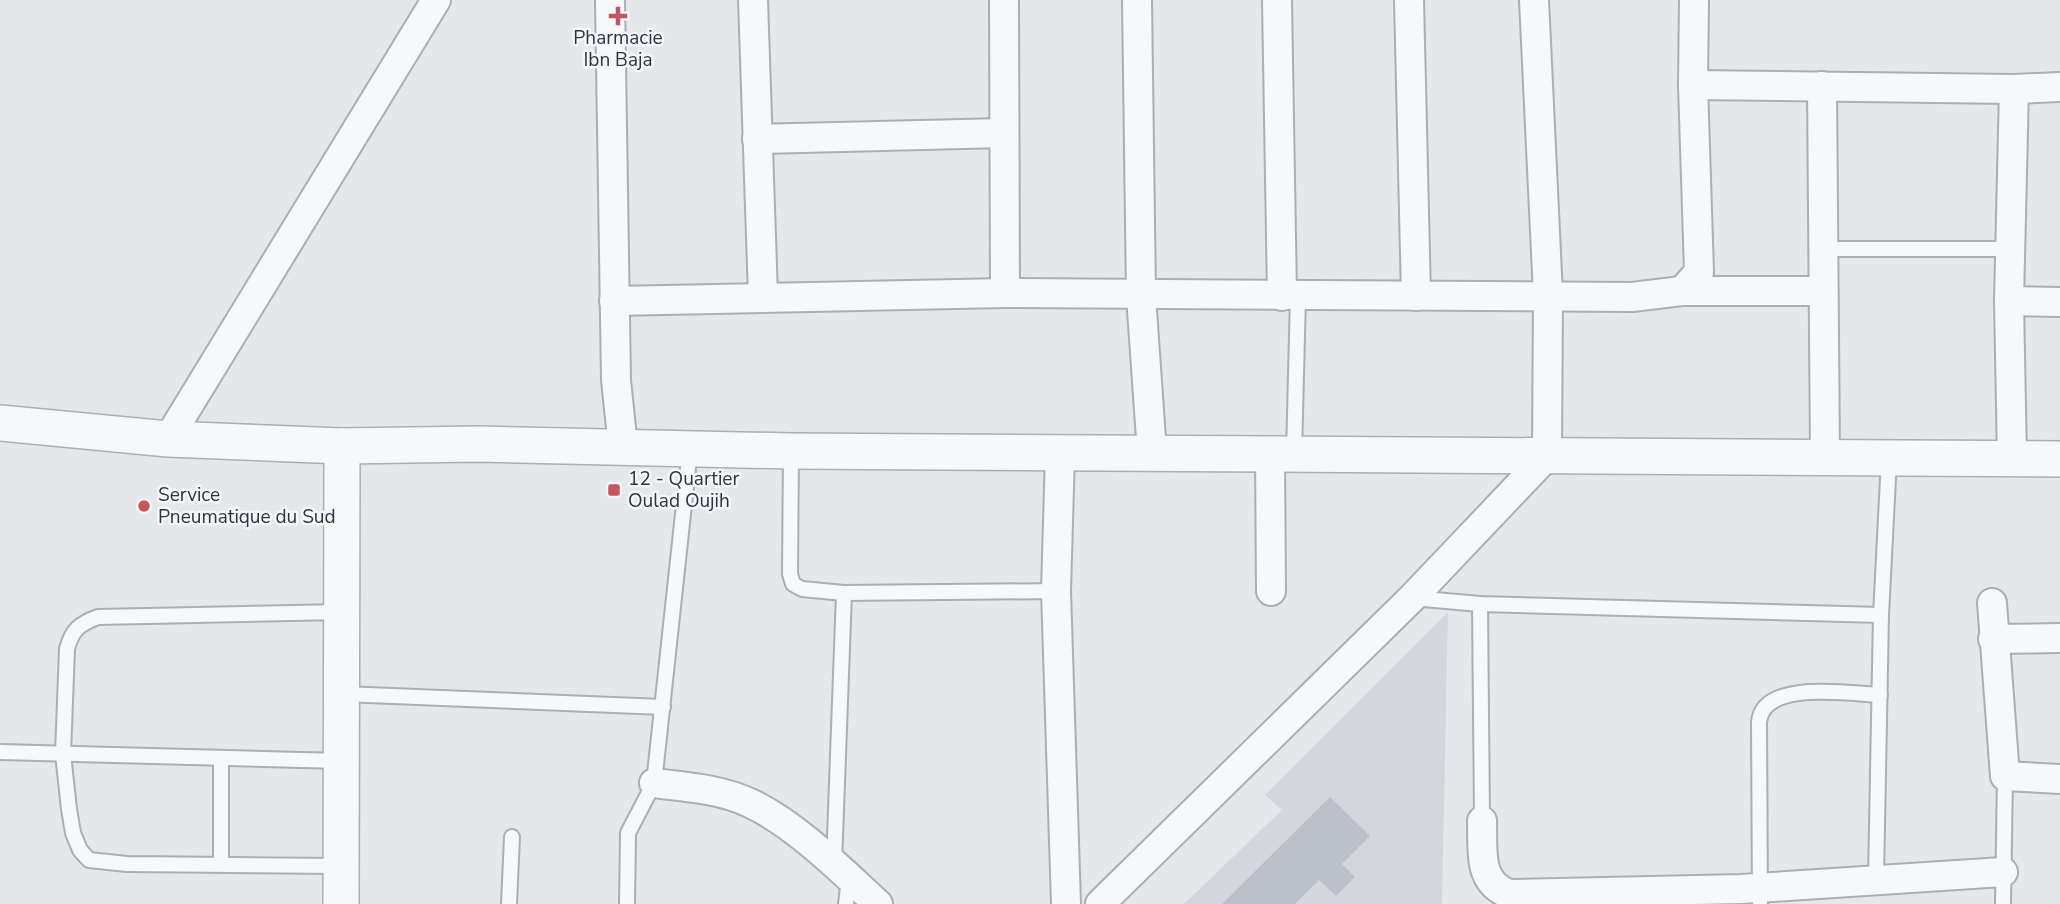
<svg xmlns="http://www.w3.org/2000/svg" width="2060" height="904" viewBox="0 0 2060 904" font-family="'Nunito Sans',sans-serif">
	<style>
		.built { fill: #d3d6dd }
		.building { fill: #bcc0c8 }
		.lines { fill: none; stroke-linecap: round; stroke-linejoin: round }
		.service-casing { stroke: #aaaeb5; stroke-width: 18 }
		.minor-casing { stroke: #aaaeb5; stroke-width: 32 }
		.tertiary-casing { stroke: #aaaeb5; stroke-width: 38 }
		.service { stroke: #f7f8fa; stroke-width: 14 }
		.minor { stroke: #f7f8fa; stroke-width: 28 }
		.tertiary { stroke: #f7f8fa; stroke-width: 35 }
		.poi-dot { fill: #c4565f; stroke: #f4f6f8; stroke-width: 2.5 }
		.labels { text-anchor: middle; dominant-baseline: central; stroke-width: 5; stroke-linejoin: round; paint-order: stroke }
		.poi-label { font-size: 19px; fill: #2d3442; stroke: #f4f6f8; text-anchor: start }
	</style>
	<rect width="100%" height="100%" fill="#e5e7eb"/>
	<!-- built -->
	<path class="built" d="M1448 612 1442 904H1184L1282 810 1265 795Z"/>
	<!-- building -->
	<path class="building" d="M1330 797 1370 836 1342 864 1355 877 1336 896 1319 880 1295 904H1222Z"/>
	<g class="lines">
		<defs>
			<g id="service">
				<path d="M1822 249H2011"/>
				<path d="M791 451 790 574 793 584 802 589 844 593 1056 591"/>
				<path d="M1294 454 1298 296"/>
				<path d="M1412 598 1480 604 1881 615"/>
				<path d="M1480 604 1482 821"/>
				<path d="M343 694 663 707"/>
				<path d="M0 752 341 761"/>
				<path d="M221 864V758"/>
				<path d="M834 864 844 593"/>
				<path d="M340 866 127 864 89 860 80 850 73 833 69 809 63 754 67 649C72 630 79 624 98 617L342 612"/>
				<path d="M1876 878 1881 615 1889 459"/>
				<path d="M509 904 512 837"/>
				<path d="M627 904 628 833 654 783 690 449"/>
				<path d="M846 904 849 878"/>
				<path d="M1760 904 1759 722C1763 679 1851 694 1880 695"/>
				<path d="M2003 904 2005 776"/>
			</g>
			<g id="minor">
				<path d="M610 0 616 380 623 447"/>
				<path d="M753 0 763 296"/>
				<path d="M1004 0 1005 293"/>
				<path d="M1137 0 1141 296 1152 453"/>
				<path d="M1277 0 1282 296"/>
				<path d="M1409 0 1416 296"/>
				<path d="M1693 85 2014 89 2060 87"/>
				<path d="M1822 86 1825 457"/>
				<path d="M757 139 1004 133"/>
				<path d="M1682 291H1823"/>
				<path d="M614 301 1005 293 1632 297 1682 291 1699 272 1693 85 1694 0"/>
				<path d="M2009 301 2060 302"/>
				<path d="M168 439 436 0"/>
				<path d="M1060 453 1056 591 1066 904"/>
				<path d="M1270 454 1271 591"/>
				<path d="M2012 459 2009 301 2014 89"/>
				<path d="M1992 603 2005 776 2060 779"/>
				<path d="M1993 639 2060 638"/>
				<path d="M654 783C686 787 720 789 750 803 795 824 841 870 878 904"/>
				<path d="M1482 821C1483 850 1477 882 1509 894L1741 889 2003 872"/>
				<path d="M1100 904 1412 598 1547 456 1548 295 1534 0"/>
			</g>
			<g id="tertiary">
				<path d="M0 423 168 439 342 446 479 444 791 451 2060 459"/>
				<path d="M341 904 342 446"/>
			</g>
		</defs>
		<!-- service casing -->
		<use href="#service" class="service-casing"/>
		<!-- minor casing -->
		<use href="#minor" class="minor-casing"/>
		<!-- tertiary casing -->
		<use href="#tertiary" class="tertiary-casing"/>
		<!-- service -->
		<use href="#service" class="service"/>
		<!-- minor -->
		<use href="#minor" class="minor"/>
		<!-- tertiary -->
		<use href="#tertiary" class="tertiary"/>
	</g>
	<!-- markers -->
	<g class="poi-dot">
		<path d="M614.5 5.5h7v7h7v7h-7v7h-7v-7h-7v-7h7z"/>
		<rect x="607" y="483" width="14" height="14" rx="3.5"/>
		<circle cx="144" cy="506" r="7"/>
	</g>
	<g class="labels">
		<!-- poi labels -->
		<g class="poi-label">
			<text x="618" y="38" text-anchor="middle">Pharmacie<tspan x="618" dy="22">Ibn Baja</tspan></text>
			<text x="628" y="479">12 - Quartier<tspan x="628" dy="22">Oulad Oujih</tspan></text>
			<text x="158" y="495">Service<tspan x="158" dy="22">Pneumatique du Sud</tspan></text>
		</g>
	</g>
</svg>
